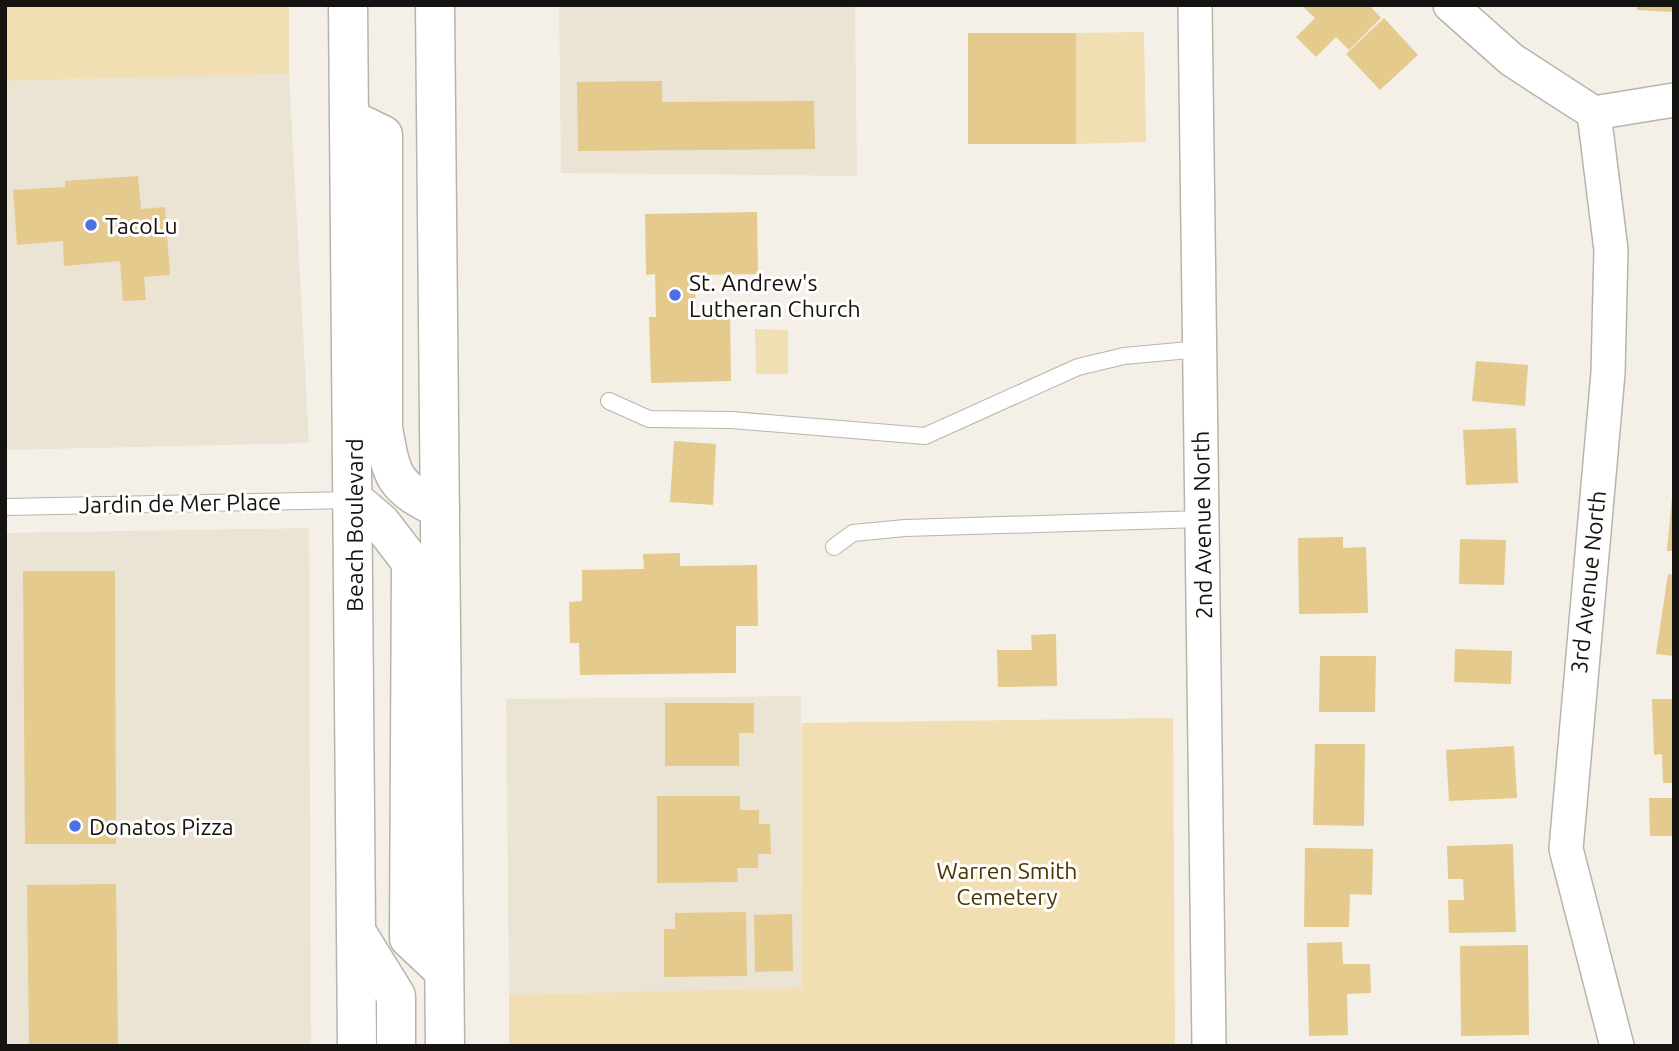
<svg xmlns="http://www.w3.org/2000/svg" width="1679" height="1051" viewBox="0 0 1679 1051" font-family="Ubuntu,sans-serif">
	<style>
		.built { fill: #ebe4d5 }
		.green { fill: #f1deb2 }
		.building { fill: #e4ca8d }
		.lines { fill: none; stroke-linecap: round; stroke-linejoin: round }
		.lane-casing { stroke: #b7b4ac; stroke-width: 18 }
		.street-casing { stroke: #b7b4ac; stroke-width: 36 }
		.highway-casing { stroke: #b7b4ac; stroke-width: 41 }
		.lane { stroke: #fff; stroke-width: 16 }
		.street { stroke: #fff; stroke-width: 33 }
		.highway { stroke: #fff; stroke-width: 38 }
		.poi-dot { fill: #4c71e5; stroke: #fffefc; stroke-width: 2.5 }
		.labels { text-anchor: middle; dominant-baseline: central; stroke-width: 6; stroke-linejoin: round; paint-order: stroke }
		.poi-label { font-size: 23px; fill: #151411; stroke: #fffefc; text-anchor: start }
		.street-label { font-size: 23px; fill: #151411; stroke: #fffefc }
		.park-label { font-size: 23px; fill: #483602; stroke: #fffefc }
	</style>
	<rect width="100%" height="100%" fill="#f4f0e8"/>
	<!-- built -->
	<g class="built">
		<path d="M559 5H855L857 176 561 173Z"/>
		<path d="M289 74 309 443 5 450V81Z"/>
		<path d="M309 528 311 1046H5V533Z"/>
		<path d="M801 696 802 989 509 995 506 699Z"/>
	</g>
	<!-- green -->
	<g class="green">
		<path d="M5 5H289V74L5 81Z"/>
		<path d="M1144 32 1146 142 1076 144V33Z"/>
		<path d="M755 329 788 330V374H756Z"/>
		<path d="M1173 718 1175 1046H509V995L802 988V723Z"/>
	</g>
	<!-- building -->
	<g class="building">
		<path d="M1301 5H1369L1381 18 1349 50 1336 37 1316 57 1296 37 1315 18Z"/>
		<path d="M1637 5H1674V12L1637 10Z"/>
		<path d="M1384 18 1418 55 1380 90 1346 54Z"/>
		<rect x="968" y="33" width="108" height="111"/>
		<path d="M662 81V102L814 101 815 149 578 151 577 82Z"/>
		<path d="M138 176 141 209 165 207 170 275 144 277 146 300 123 301 120 261 64 266 63 241 17 245 13 190 65 187V181Z"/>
		<path d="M757 212 758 274 695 275 696 316 730 315 731 381 651 383 649 317H656L655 274 646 275 645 214Z"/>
		<path d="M1476 361 1528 365 1525 406 1472 401Z"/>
		<path d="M1516 428 1518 483 1466 485 1463 430Z"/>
		<path d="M674 441 716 444 713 505 670 502Z"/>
		<path d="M1672 498H1674V551H1667Z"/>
		<path d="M1343 537V548L1366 547 1368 613 1299 614 1298 538Z"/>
		<path d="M1460 539 1506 540 1504 585 1459 584Z"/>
		<path d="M680 553V566L757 565 758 626H736V673L580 675 579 643H570L569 602 582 601V570L644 569 643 554Z"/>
		<path d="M23 571H115L116 844H25Z"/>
		<path d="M1668 574 1674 575V656L1656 654Z"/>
		<path d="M1056 634 1057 686 998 687 997 650H1032L1031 635Z"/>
		<path d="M1455 649 1512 651 1511 684 1454 682Z"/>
		<path d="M1320 656H1376L1375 712H1319Z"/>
		<path d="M1652 699H1674V783H1663L1662 754 1654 755Z"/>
		<path d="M665 703H754V733H739V766H665Z"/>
		<path d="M1315 744H1365L1364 826 1313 825Z"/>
		<path d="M1514 746 1517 798 1449 801 1446 750Z"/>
		<path d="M657 796H740V810H759V824H770L771 854H758V868H737L738 882 657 883Z"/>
		<path d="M1649 798H1674V836H1650Z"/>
		<path d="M1513 844 1516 932 1449 933 1448 900H1464L1463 879H1448L1447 846Z"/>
		<path d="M1305 848 1373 849 1372 895 1350 894 1349 927H1304Z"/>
		<path d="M116 884 118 1046H29L27 885Z"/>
		<path d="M746 912 747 976 664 977V929H675V913Z"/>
		<path d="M792 914 793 971 755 972 754 915Z"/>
		<path d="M1342 942 1343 964H1370L1371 993 1347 994 1348 1035 1309 1036 1307 943Z"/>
		<path d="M1528 945 1529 1035 1461 1036 1460 946Z"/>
	</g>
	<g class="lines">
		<defs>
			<g id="lane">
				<path d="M609 401 649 419 732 420 925 436 1078 367 1124 356 1200 349"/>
				<path d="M5 507 353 500"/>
				<path d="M834 547 853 533 905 528 1202 519"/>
			</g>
			<g id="street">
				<path d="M1195 5 1209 1046"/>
				<path d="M1450 5 1512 60 1594 113 1674 100"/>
				<path d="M1594 113 1611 250 1608 373 1566 849 1617 1046"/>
			</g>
			<g id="highway">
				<path d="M348 5 357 1046"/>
				<path d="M435 5 445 1046"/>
				<path d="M350 119 383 135V428C392 478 393 486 440 509"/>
				<path d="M354 500 381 523 411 562 409 938 444 971"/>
				<path d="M357 933 396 996V1046"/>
			</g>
		</defs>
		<!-- lane casing -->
		<use href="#lane" class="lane-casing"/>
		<!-- street casing -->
		<use href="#street" class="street-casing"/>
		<!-- highway casing -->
		<use href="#highway" class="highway-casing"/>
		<!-- lane -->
		<use href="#lane" class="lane"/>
		<!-- street -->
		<use href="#street" class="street"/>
		<!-- highway -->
		<use href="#highway" class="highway"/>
	</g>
	<!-- markers -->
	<g class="poi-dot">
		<circle cx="91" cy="225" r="7"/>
		<circle cx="675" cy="295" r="7"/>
		<circle cx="75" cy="826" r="7"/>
	</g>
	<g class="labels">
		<!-- poi labels -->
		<g class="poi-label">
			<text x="105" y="225">TacoLu</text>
			<text x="689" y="282">St. Andrew's<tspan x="689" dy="26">Lutheran Church</tspan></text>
			<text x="89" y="826">Donatos Pizza</text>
		</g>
		<!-- street labels -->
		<g class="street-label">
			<text transform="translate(180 503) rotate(-1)">Jardin de Mer Place</text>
			<text transform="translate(354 525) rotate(-90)">Beach Boulevard</text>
			<text transform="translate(1202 525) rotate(-91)">2nd Avenue North</text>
			<text transform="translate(1588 582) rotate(-84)">3rd Avenue North</text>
		</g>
		<!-- park labels -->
		<g class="park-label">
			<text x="1007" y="870">Warren Smith<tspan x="1007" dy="26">Cemetery</tspan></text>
		</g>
	</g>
	<!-- border -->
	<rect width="1679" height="1051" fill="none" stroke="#151411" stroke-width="14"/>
</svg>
